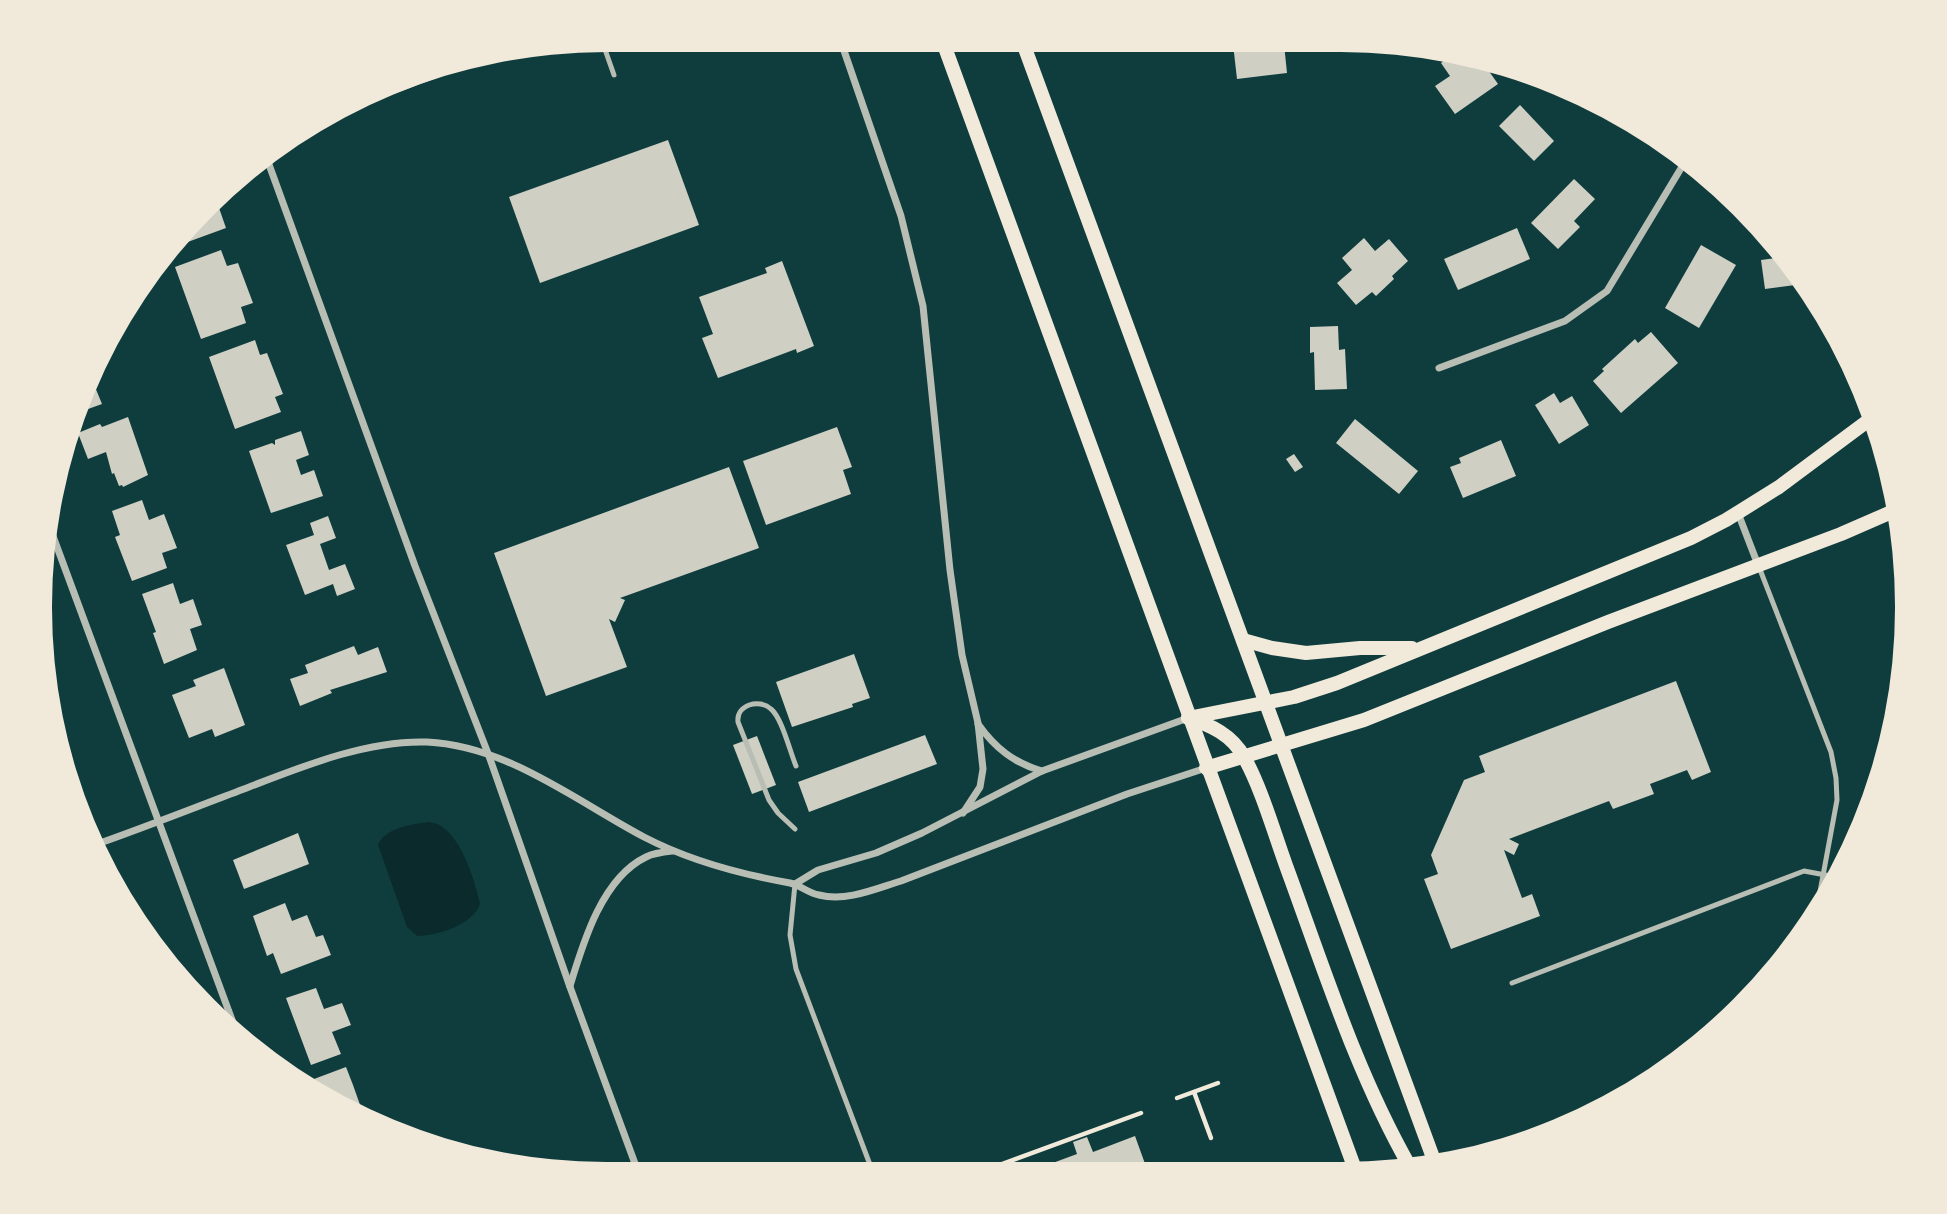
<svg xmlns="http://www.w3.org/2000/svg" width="1947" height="1214" viewBox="0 0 1947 1214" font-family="'Libre Baskerville',serif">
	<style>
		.water { fill: #0a2a2b }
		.building { fill: #cfcfc3 }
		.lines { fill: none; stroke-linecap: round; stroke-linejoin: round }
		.path { stroke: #f1e9da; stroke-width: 4.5 }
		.service { stroke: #b8beb3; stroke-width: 5 }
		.minor { stroke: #b8beb3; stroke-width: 7 }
		.secondary { stroke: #f1e9da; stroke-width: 14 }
	</style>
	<rect width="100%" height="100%" fill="#0f3d3e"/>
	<!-- water -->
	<path class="water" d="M429 822C459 825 474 879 480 904 473 925 436 936 417 936L407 927 378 845C384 828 413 824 429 822Z"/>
	<!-- building -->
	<g class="building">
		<path d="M1233 44H1284L1287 73 1237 79Z"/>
		<path d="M1452 55 1484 64 1498 84 1455 114 1435 86 1450 76 1441 63Z"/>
		<path d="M1520 105 1554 141 1534 161 1499 126Z"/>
		<path d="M668 140 699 225 540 283 509 197Z"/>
		<path d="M1574 179 1595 199 1574 221 1580 227 1558 249 1531 223Z"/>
		<path d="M218 205 226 228 174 247 203 219Z"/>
		<path d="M1517 228 1530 259 1458 290 1444 259Z"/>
		<path d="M1364 238 1375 251 1389 239 1408 261 1392 276 1394 279 1376 296 1372 292 1356 305 1337 283 1352 270 1342 258Z"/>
		<path d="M1701 245 1736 265 1699 328 1665 308Z"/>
		<path d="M221 250 227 266 238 263 253 303 241 307 246 323 201 339 175 267Z"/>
		<path d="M1783 257 1803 284 1765 289 1761 260Z"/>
		<path d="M782 261 814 346 797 353 796 349 718 378 702 338 713 334 699 297 767 273 765 268Z"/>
		<path d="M1338 326 1339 350 1345 349 1347 389 1315 390 1314 352 1310 353V327Z"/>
		<path d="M1651 332 1678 363 1621 413 1593 381 1604 371 1602 369 1635 339 1638 343Z"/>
		<path d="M255 340 260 355 267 353 283 394 275 397 281 412 235 429 209 357Z"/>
		<path d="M93 382 102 404 77 413 88 391Z"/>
		<path d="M1554 393 1560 403 1572 396 1589 425 1559 444 1535 405Z"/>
		<path d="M128 417 148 475 123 487 122 485 119 486 114 473 112 474 106 452 88 459 78 433 100 424 102 427Z"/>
		<path d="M1355 419 1418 471 1399 494 1336 443Z"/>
		<path d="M837 427 852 467 843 470 851 494 766 525 743 461Z"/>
		<path d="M301 431 309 455 296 460 301 475 314 470 323 496 271 513 249 451 272 443 275 445V440Z"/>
		<path d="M1501 440 1516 476 1463 498 1450 467 1461 463 1459 458Z"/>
		<path d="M1294 454 1303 467 1295 472 1286 459Z"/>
		<path d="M729 467 759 548 620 598 625 600 615 622 609 619 627 667 546 696 494 553Z"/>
		<path d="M142 500 149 520 164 514 177 548 162 553 167 568 132 581 115 537 120 535 112 511Z"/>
		<path d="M328 516 336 538 320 544 329 570 345 564 355 589 337 596 333 584 305 595 286 545 314 535 310 523Z"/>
		<path d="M173 583 180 604 193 599 202 625 190 629 197 650 164 664 153 633 156 632 142 594Z"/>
		<path d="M354 646 358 655 378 647 387 672 330 690 332 693 300 706 290 679 308 673 305 665Z"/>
		<path d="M854 654 870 698 852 704 853 707 792 727 776 682Z"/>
		<path d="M224 668 245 725 215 737 212 729 189 738 172 695 196 686 193 680Z"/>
		<path d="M1676 681 1711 772 1692 780 1687 770 1650 784 1654 794 1613 809 1609 801 1509 839 1519 844 1514 855 1504 850 1522 898 1532 894 1540 916 1451 949 1424 879 1438 874 1431 855 1464 780 1485 772 1479 756Z"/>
		<path d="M925 735 937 764 809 812 798 782Z"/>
		<path d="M757 736 776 785 752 794 733 745Z"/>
		<path d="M62 747 77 787 75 788 60 754 59 748Z"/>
		<path d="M298 833 309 864 244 889 233 860Z"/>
		<path d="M285 903 292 921 307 915 316 937 323 935 331 955 281 974 273 953 267 956 253 916Z"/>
		<path d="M316 988 324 1009 342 1003 351 1025 332 1032 341 1054 311 1065 286 998Z"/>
		<path d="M346 1067 353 1085 364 1116 318 1089 314 1079Z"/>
		<path d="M1135 1136 1148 1172 1031 1171 1077 1154 1073 1142 1087 1137 1093 1152Z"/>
		<path d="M1018 1163 1021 1171H999Z"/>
	</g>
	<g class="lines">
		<!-- path -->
		<g class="path">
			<path d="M1194 1092 1211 1138"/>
			<path d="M1177 1098 1218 1083"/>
			<path d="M983 1171 1141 1113"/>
		</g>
		<!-- service -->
		<g class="service">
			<path d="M602 41 614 75"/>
			<path d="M346 109 473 62"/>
			<path d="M1759 567 1831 752 1836 778 1837 800 1817 908"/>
			<path d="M795 829 778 813 769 800 738 722C736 705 759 698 771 709 782 718 790 752 796 766"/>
			<path d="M795 884 790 935 796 969 872 1170"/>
			<path d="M1512 983 1804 871 1836 877"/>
		</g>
		<!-- minor -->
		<g class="minor">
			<path d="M841 42 901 216 923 306 950 570 962 655 978 723 983 769 980 787 963 813"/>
			<path d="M1649 137 1691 163"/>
			<path d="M267 159 415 566 489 756 570 987 637 1169"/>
			<path d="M1439 368 1565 321 1607 291 1686 160"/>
			<path d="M1738 513 1758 565"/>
			<path d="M50 528 235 1028"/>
			<path d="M978 724C995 748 1014 763 1042 771"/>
			<path d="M100 843C148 826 196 807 244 789 301 767 366 740 427 742 508 746 576 801 644 837 690 861 739 874 790 883 800 885 808 893 819 895 846 902 875 889 901 881L1127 794 1206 768"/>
			<path d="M795 884 818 870 876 853 922 833 1042 771 1188 718"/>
			<path d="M570 986C583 943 602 878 646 857 654 853 664 852 673 851"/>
		</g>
		<!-- secondary -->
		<g class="secondary">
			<path d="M943 42 1356 1172"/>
			<path d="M1023 43 1435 1163"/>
			<path d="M1243 640 1272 648 1306 653 1360 648H1412"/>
			<path d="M1188 718 1294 697 1337 683 1691 538 1726 520 1779 487 1873 417"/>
			<path d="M1188 718C1211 725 1232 735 1244 757 1262 789 1275 836 1288 871 1325 972 1357 1074 1410 1167"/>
			<path d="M1206 768 1364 720 1608 622 1841 534 1896 510"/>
		</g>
	</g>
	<!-- crop -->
	<path d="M0 0H1947V1214H0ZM606 52H1341A554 554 0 0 1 1895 606V608A554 554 0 0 1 1341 1162H606A554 554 0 0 1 52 608V606A554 554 0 0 1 606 52Z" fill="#f1e9da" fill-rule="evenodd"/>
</svg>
